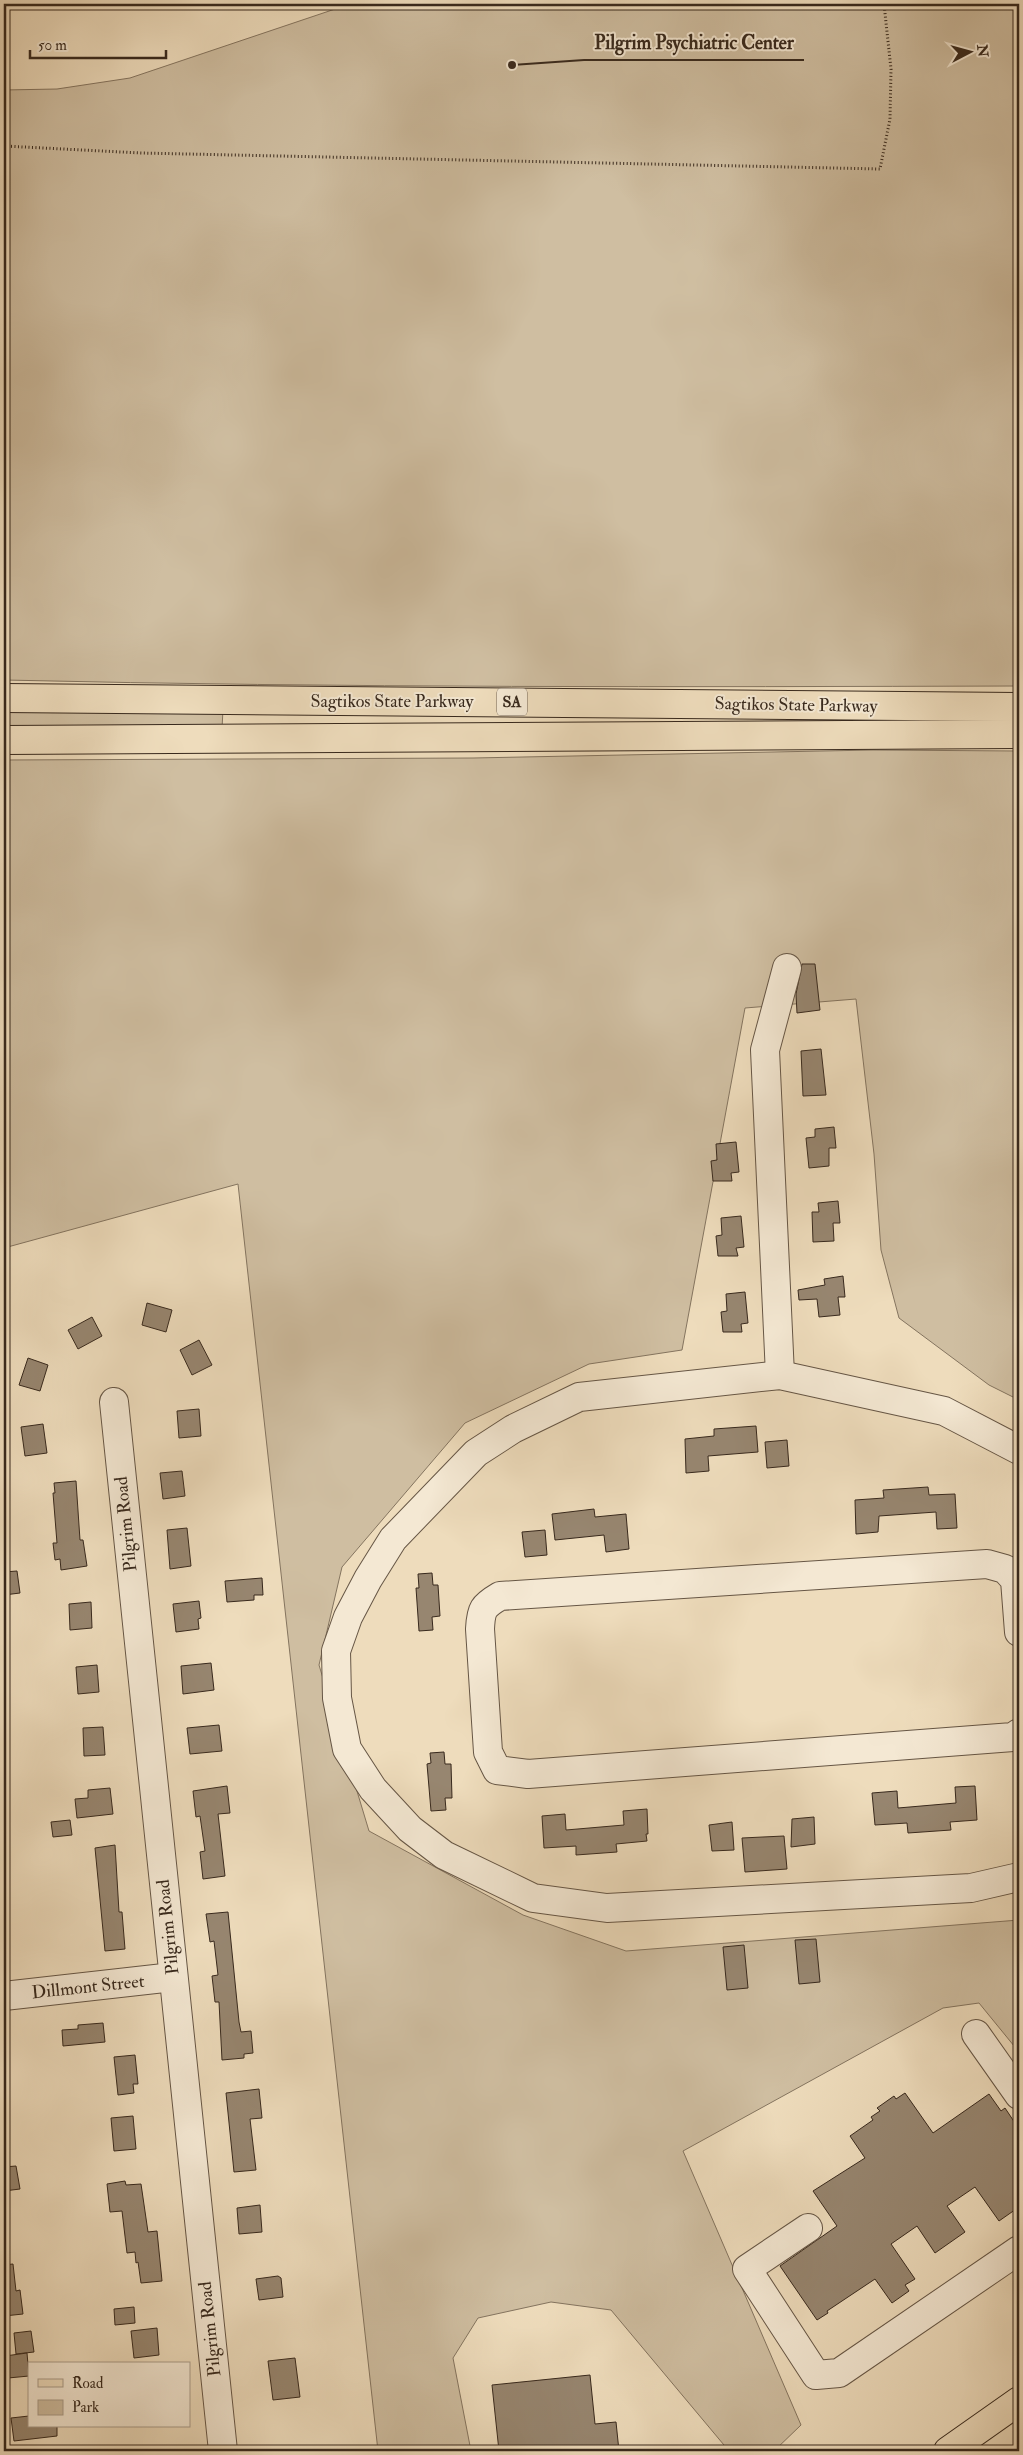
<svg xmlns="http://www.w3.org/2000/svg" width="1023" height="2455" viewBox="0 0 1023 2455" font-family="'IM FELL Double Pica',serif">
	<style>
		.green { fill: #cfbea1; stroke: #84745f }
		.building { fill: #978670; stroke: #38291d }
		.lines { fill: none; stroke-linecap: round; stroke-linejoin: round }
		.minor-casing { stroke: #665645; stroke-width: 30 }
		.major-casing { stroke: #38291d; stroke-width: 30 }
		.highway-casing { stroke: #38291d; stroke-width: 30 }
		.path { stroke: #38291d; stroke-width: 3; stroke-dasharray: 1 2.5; stroke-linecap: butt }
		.minor { stroke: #f4e8d3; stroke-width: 28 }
		.major { stroke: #eedcbc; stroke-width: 28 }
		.highway { stroke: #eedcbc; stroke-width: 28 }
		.labels { text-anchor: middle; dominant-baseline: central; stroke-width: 4; stroke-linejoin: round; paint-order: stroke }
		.shield { fill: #f4e8d3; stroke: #706254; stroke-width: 1 }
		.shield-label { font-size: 16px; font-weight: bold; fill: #38291d }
		.street-label { font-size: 18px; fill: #38291d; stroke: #f4e8d3 }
		.leader { fill: none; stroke: #38291d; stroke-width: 2 }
		.callout-dot { fill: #38291d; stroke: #f4e8d3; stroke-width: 2 }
		.callout-label { font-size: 19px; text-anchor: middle; font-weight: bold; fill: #38291d; stroke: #f4e8d3; stroke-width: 4; stroke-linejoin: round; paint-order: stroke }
	</style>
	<rect width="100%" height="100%" fill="#eedcbc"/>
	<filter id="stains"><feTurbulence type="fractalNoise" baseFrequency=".004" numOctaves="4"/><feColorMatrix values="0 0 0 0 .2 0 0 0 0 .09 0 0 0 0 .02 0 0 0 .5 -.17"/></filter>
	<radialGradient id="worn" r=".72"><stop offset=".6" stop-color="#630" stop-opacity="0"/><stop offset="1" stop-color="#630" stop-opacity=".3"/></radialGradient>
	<!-- green -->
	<g class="green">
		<path d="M350 4H1019V686C681 687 342 688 4 680V90L57 89 130 78Z"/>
		<path d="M4 707 223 709 222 729H4Z"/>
		<path d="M873 750 1019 751V1400L989 1385 899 1318 881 1250 874 1154 856 999 745 1008 682 1350 589 1364 465 1423 342 1567 319 1665 369 1831 523 1915 626 1951 1019 1920V2052L979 2003 943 2008 683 2151 801 2425 774 2451H729L611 2310 551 2302 478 2318 453 2358 471 2451H378L238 1184 4 1248V760L473 758Z"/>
	</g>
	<!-- building -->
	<g class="building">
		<path d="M802 964H815L820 1010 797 1013 796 994Z"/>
		<path d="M821 1049 826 1095 803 1096 801 1051Z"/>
		<path d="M834 1127 836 1148H829V1166L809 1168 806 1138 815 1137V1129Z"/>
		<path d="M736 1142 739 1172 731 1173 732 1181H713L711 1161 717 1160 716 1144Z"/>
		<path d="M838 1201 840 1223H833L834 1241 813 1242 812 1212H819L818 1203Z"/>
		<path d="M741 1216 744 1247 736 1248 738 1256H718L716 1236 722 1235 721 1218Z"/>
		<path d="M843 1276 845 1297H838L840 1315 819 1317 817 1299 799 1300 798 1290 825 1285 824 1279Z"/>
		<path d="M745 1292 748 1323 741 1324 742 1332H723L721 1312 727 1311 726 1294Z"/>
		<path d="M147 1303 172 1310 166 1332 142 1325Z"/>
		<path d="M92 1317 102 1336 78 1349 68 1330Z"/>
		<path d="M199 1340 212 1365 192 1375 180 1350Z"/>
		<path d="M28 1358 48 1365 40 1391 19 1385Z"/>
		<path d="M199 1409 201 1436 179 1438 177 1411Z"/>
		<path d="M43 1424 47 1453 25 1456 21 1427Z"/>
		<path d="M756 1426 758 1452 708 1456 709 1471 686 1473 685 1439 714 1436V1429Z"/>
		<path d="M787 1440 789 1466 767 1468 765 1442Z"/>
		<path d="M182 1471 185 1496 163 1499 160 1473Z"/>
		<path d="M76 1481 80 1540H83L87 1566 61 1570 60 1559 55 1560 53 1543H57L53 1493H55L54 1483Z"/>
		<path d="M928 1487 929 1495 955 1494 957 1528 937 1529 936 1512 879 1516 878 1532 856 1534 855 1500 884 1498 883 1490Z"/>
		<path d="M594 1509 595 1517 626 1514 629 1549 606 1552 604 1535 555 1540 552 1514Z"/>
		<path d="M187 1528 191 1566 170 1569 167 1530Z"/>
		<path d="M545 1530 547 1555 525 1557 522 1532Z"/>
		<path d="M17 1571 20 1593 4 1595V1572Z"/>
		<path d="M432 1573 433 1585H438L440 1616 432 1617 433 1630 419 1631 416 1588H419L418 1574Z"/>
		<path d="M262 1578 263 1595H254V1600L227 1602 225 1581Z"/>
		<path d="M199 1601 201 1618 198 1619 199 1629 176 1632 173 1604Z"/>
		<path d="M91 1602 92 1628 70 1630 69 1604Z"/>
		<path d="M211 1663 214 1690 183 1694 181 1666Z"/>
		<path d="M97 1665 99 1692 78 1694 76 1667Z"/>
		<path d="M219 1725 222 1751 190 1754 187 1728Z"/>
		<path d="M103 1727 105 1755 84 1756 83 1728Z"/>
		<path d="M444 1752 445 1764H451L452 1798H445L446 1810 431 1811 427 1764 431 1763 430 1753Z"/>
		<path d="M227 1786 230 1813 218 1814 225 1876 203 1879 200 1852 205 1851 200 1816 196 1817 193 1791Z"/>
		<path d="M975 1786 977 1820 950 1822 951 1830 908 1833 907 1823 875 1825 872 1793 897 1791 898 1808 956 1803 955 1787Z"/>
		<path d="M110 1788 113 1814 77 1818 75 1799 88 1798V1790Z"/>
		<path d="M647 1809 648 1834H646L647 1841 616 1844 617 1852 576 1855V1846L544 1848 542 1816 565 1814 566 1830 624 1825 623 1811Z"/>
		<path d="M814 1817 815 1844 791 1847 792 1819Z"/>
		<path d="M70 1820 72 1835 53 1837 51 1822Z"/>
		<path d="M732 1822 734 1850 712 1851 709 1825Z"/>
		<path d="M784 1836 787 1869 745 1872 742 1838Z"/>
		<path d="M115 1845 119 1912H122L125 1949 105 1951 95 1848Z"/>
		<path d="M228 1912 239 2022 241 2032 251 2031 253 2053 244 2054V2058L222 2060 219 2002H215L212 1976 218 1975 214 1941 210 1942 206 1914Z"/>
		<path d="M816 1939 820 1982 799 1984 795 1940Z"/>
		<path d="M744 1945 748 1988 727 1990 723 1947Z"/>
		<path d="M103 2023 105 2042 63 2046 62 2030 78 2029V2025Z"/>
		<path d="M135 2055 138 2084H133L134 2093 118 2095 114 2057Z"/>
		<path d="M259 2089 262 2118 250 2119 256 2170 234 2172 226 2093Z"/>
		<path d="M905 2093 933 2133 989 2094 1001 2111 1005 2108 1019 2129V2207L999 2221 975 2187 947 2206 965 2232 935 2253 917 2226 891 2244 915 2279 905 2285 909 2291 892 2303 875 2279 827 2311 828 2313 817 2320 780 2266 837 2226 813 2191 865 2158 850 2136 873 2120 871 2117 880 2111 877 2108 894 2096 896 2099Z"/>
		<path d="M133 2116 136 2149 114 2151 111 2118Z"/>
		<path d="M16 2166 20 2189 4 2191V2167Z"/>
		<path d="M125 2181 126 2185 141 2184 148 2232 157 2231 162 2281 141 2283 138 2262 136 2263 135 2252 127 2253 122 2211 110 2212 107 2184Z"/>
		<path d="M260 2205 262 2232 239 2234 237 2208Z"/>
		<path d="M13 2264 16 2291 20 2290 23 2314 4 2316V2265Z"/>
		<path d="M278 2276 281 2278 283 2297 259 2300 256 2279Z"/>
		<path d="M134 2307 135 2323 115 2325 114 2309Z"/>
		<path d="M157 2328 159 2355 134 2358 131 2331Z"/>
		<path d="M31 2331 34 2352 16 2354 14 2333Z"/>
		<path d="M27 2353 29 2376 8 2378 5 2356Z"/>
		<path d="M295 2358 300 2397 273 2400 268 2361Z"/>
		<path d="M590 2375 595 2424 616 2422 619 2451H499L492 2385Z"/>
		<path d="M29 2416V2426H57V2436L14 2441 11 2418Z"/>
	</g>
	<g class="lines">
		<defs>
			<g id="minor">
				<path d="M780 1375 765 1050 787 968"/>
				<path d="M114 1402 223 2451"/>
				<path d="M1019 1450 944 1411 780 1375 579 1397 513 1429 476 1453 393 1539 368 1579 348 1617 336 1651 337 1698 347 1749 373 1789 410 1829 444 1855 533 1898 607 1908 971 1888 1019 1877"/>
				<path d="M1019 1632 1015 1580 1005 1569 987 1564 500 1596C483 1606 481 1609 480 1629L488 1752 497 1770 528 1774 1013 1737 1019 1733"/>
				<path d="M4 1996 173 1977"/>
				<path d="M976 2034 1019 2095"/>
				<path d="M808 2228 747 2269 816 2375 839 2373 1019 2250"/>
			</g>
			<path id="major" d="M948 2451 1019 2401"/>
			<g id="highway">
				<path d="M4 698 1019 707"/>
				<path d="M4 740 1019 734"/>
			</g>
		</defs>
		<!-- minor casing -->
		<use href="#minor" class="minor-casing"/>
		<!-- major casing -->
		<use href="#major" class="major-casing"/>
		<!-- highway casing -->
		<use href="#highway" class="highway-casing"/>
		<!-- path -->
		<path class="path" d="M4 146 141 153 880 169 890 119 891 69 884 4"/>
		<!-- minor -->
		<use href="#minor" class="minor"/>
		<!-- major -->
		<use href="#major" class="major"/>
		<!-- highway -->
		<use href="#highway" class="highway"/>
	</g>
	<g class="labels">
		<!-- shield labels -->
		<rect class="shield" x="497" y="688.5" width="30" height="27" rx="4"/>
		<g class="shield-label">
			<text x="512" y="702">SA</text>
		</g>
		<!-- street labels -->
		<g class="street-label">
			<text x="392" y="701">Sagtikos State Parkway</text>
			<text transform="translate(796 705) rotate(1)">Sagtikos State Parkway</text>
			<text transform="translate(126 1524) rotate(-96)">Pilgrim Road</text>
			<text transform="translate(168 1927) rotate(-96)">Pilgrim Road</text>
			<text transform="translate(88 1987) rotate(-6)">Dillmont Street</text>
			<text transform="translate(210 2329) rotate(-96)">Pilgrim Road</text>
		</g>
	</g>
	<!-- callouts -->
	<path class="leader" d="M512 65L584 60H804"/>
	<circle class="callout-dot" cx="512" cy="65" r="5"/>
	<g class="callout-label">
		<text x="694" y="49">Pilgrim Psychiatric Center</text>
	</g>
	<!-- margin -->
	<rect width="1023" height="2455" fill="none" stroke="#eedcbc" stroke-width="20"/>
	<rect x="5" y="5" width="1013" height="2445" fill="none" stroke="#38291d" stroke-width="2.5"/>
	<rect x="10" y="10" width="1003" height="2435" fill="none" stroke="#38291d"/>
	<!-- legend -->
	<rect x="28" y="2362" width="162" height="65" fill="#f4e8d3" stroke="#a99c8a"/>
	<rect x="38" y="2379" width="25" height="8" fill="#eedcbc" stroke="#a99c8a"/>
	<text x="72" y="2388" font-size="15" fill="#38291d">Road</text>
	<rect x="38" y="2400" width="25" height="15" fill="#cfbea1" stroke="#a99c8a"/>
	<text x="72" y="2412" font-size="15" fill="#38291d">Park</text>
	<!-- north arrow -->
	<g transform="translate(970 52) rotate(84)" stroke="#f4e8d3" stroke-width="4" paint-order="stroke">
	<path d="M0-4L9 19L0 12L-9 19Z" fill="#38291d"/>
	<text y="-8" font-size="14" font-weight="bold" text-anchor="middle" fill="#38291d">N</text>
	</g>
	<!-- scale -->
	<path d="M30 50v8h136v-8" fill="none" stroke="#38291d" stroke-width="2.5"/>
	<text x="38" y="50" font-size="15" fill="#38291d" stroke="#f4e8d3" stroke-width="4" paint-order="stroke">50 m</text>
	<rect width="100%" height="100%" filter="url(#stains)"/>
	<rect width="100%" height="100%" fill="url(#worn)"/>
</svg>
